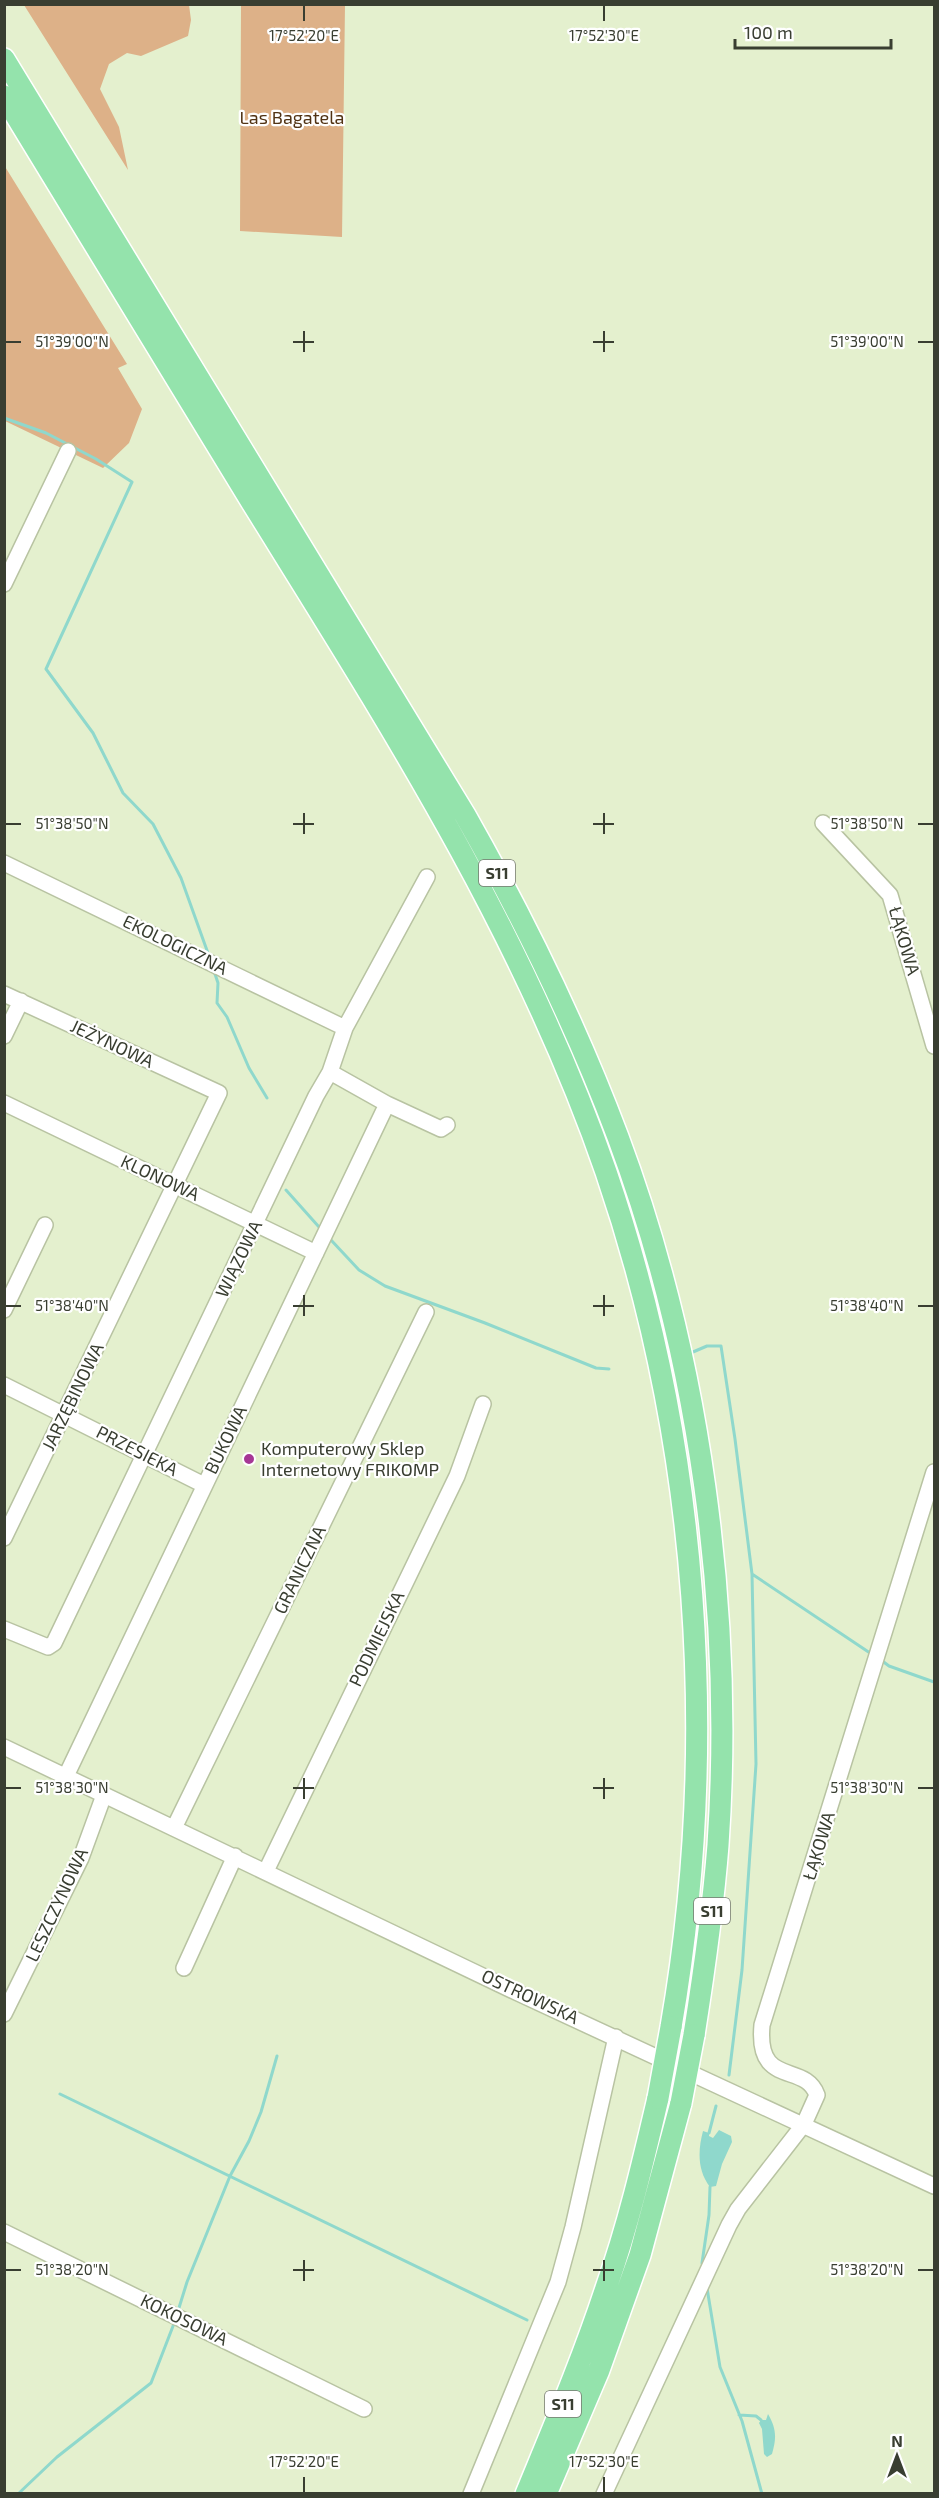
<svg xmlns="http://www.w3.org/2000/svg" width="939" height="2498" viewBox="0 0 939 2498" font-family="'Exo 2',sans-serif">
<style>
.forest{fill:#ddb188}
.water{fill:#8fd8cc}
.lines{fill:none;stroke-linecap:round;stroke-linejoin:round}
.stream{stroke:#8fd8cc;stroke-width:3}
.minor-casing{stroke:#b8c3a2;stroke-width:18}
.highway-casing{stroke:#fff;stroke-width:24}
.minor{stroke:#fff;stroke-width:15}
.highway{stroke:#94e3ac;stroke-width:21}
.highway-bridge-casing{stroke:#fff;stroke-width:24;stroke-linecap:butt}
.highway-bridge{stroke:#94e3ac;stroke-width:21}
.ticks{fill:none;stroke:#393e31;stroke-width:2}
.poi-dot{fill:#a63795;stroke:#fff;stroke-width:2}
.labels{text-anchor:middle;stroke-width:4.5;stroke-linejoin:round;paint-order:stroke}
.shield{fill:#fff;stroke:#74786f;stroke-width:1.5}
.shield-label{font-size:16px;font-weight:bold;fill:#393e31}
.park-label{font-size:18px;fill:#513314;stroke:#fff}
.street-label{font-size:18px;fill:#393e31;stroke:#fff}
.poi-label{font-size:18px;fill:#393e31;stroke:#fff;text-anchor:start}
.ticks-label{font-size:15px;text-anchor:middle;fill:#393e31;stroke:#fff;stroke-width:4.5;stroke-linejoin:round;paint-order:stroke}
</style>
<rect width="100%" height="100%" fill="#e4f0ce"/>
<path class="forest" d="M 24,5 L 189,5 L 191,20 L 188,36 L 141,56 L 127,53 L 109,64 L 100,89 L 119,127 L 128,170 Z
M 241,5 L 345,5 L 342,237 L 240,231 Z
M 4,165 L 127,364 L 118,368 L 142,409 L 129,443 L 103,468 L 5,421 Z"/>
<path class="water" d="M 719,2130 L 731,2136 L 732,2142 L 722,2164 L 716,2186 L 710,2187 C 697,2170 698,2150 703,2131 L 709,2133 L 709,2136 L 713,2138 Z
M 768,2414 C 776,2428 777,2437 772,2454 L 767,2457 L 764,2454 L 762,2429 L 759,2423 L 761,2420 L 766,2420 Z"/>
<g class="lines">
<path class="stream" d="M 4,418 L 46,433 L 96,459 L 132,482 L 46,669 L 93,733 L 123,793 L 153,824 L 181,878 L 209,956
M 214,971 L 218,983 L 217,1003 L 227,1017 L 249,1068 L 267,1098
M 286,1190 L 319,1227
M 331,1240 L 359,1270 L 385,1286 L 485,1323 L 596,1368 L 609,1369
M 693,1352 L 707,1346 L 721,1346 L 735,1439 L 752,1574 L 756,1764 L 742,1970 L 729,2075
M 752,1574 L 873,1655
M 881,1660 L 889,1666 L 934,1682
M 60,2094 L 527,2320
M 709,2133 L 716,2106
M 702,2263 L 709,2215 L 710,2187
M 707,2288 L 720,2367 L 742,2421 L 762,2494
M 178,2311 L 187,2282 L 230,2176 L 249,2141 L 261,2112 L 277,2056
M 739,2415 L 756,2416 L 761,2420
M 18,2494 L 57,2457 L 151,2383 L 175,2321"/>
<g class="minor-casing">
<path id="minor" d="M 4,584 L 68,451
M 823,823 L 890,895 L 934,1046
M 4,863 L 345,1028
M 4,994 L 219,1093 L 4,1538
M 4,1036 L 21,1001
M 330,1072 L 387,1104 L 441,1129 L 447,1125
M 4,1103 L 316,1253
M 4,1310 L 45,1225
M 4,1385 L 204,1485
M 4,1629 L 48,1647 L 54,1643 L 316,1096 L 330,1072 L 345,1028 L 427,877
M 4,1747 L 518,1993 L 934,2186
M 66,1776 L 387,1104
M 174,1828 L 426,1312
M 266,1871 L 457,1476 L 483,1404
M 184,1968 L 235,1856
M 4,2014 L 81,1858 L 104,1795
M 4,2232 L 364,2409
M 471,2494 L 558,2282 L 573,2227 L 616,2037
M 604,2494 L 729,2225 L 738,2209 L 804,2124 L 817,2095 C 805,2061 756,2089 762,2025 L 934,1472"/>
</g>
<g class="highway-casing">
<path id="highway" d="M 4,59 L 465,815 C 524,919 576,1025 618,1137 C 700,1357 734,1612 718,1845 C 713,1909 704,1972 694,2035
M 4,96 C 87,231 168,367 251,501 C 385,717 523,931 606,1172 C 699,1444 720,1744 671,2027
M 526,2494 C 554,2426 583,2358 606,2288 C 628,2226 643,2162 658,2098
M 546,2494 L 599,2370 L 640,2255 L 681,2103"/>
</g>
<use href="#minor" class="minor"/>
<use href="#highway" class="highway"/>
<g class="highway-bridge-casing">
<path id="highway-bridge" d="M 658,2098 L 671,2027
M 681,2103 L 694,2035"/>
</g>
<use href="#highway-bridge" class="highway-bridge"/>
</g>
<path class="ticks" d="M 304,6 L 304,21M 604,6 L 604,21M 304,331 L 304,352M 604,331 L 604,352M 6,342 L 21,342M 293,342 L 314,342M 593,342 L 614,342M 918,342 L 933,342M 304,813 L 304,834M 604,813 L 604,834M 6,824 L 21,824M 293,824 L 314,824M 593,824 L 614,824M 918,824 L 933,824M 304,1295 L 304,1316M 604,1295 L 604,1316M 6,1306 L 21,1306M 293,1306 L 314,1306M 593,1306 L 614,1306M 918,1306 L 933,1306M 304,1778 L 304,1799M 604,1778 L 604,1799M 6,1788 L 21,1788M 293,1788 L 314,1788M 593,1788 L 614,1788M 918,1788 L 933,1788M 304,2260 L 304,2281M 604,2260 L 604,2281M 6,2270 L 21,2270M 293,2270 L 314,2270M 593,2270 L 614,2270M 918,2270 L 933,2270M 304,2477 L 304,2492M 604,2477 L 604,2492"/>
<circle class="poi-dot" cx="249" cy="1459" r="6"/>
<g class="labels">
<g class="shield">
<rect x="479" y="860" width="36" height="26" rx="4.5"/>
<rect x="694" y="1898" width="36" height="26" rx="4.5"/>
<rect x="545" y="2391" width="36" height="26" rx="4.5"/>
</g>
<g class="shield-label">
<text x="497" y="879">S11</text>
<text x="712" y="1917">S11</text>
<text x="563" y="2410">S11</text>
</g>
<g class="park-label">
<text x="292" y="124">Las Bagatela</text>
</g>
<g class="street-label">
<text transform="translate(904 941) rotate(74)" y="6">ŁĄKOWA</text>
<text transform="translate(175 945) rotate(26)" y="6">EKOLOGICZNA</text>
<text transform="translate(112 1044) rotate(25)" y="6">JEŻYNOWA</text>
<text transform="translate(160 1178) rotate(25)" y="6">KLONOWA</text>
<text transform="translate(239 1259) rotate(-64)" y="6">WIĄZOWA</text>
<text transform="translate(73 1397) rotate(-64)" y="6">JARZĘBINOWA</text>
<text transform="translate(226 1440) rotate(-64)" y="6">BUKOWA</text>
<text transform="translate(137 1451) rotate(27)" y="6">PRZESIEKA</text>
<text transform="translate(300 1570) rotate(-64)" y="6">GRANICZNA</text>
<text transform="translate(377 1639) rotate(-64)" y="6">PODMIEJSKA</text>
<text transform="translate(819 1846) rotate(-73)" y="6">ŁĄKOWA</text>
<text transform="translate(57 1905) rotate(-65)" y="6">LESZCZYNOWA</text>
<text transform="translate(530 1997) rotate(25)" y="6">OSTROWSKA</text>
<text transform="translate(184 2320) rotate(26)" y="6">KOKOSOWA</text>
</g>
<g class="poi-label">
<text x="261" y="1455">Komputerowy Sklep<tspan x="261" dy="21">Internetowy FRIKOMP</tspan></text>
</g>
</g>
<g class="ticks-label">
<text x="304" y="41">17°52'20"E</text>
<text x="604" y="41">17°52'30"E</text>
<text x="72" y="347">51°39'00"N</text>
<text x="867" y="347">51°39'00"N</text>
<text x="72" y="829">51°38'50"N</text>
<text x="867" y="829">51°38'50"N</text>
<text x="72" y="1311">51°38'40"N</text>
<text x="867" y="1311">51°38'40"N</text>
<text x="72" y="1793">51°38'30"N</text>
<text x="867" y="1793">51°38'30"N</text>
<text x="72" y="2275">51°38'20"N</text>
<text x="867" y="2275">51°38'20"N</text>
<text x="304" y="2467">17°52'20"E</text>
<text x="604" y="2467">17°52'30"E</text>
</g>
<rect width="939" height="2498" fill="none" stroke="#393e31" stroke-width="12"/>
<g transform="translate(897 2456)" stroke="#ffffff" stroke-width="4.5" paint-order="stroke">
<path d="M0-4.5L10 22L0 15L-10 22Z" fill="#393e31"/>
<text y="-9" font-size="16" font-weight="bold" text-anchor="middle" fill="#393e31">N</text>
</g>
<path d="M735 39v9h156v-9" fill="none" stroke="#393e31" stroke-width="3"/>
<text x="744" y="39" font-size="18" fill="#393e31" stroke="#ffffff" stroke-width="4.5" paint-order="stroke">100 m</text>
</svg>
